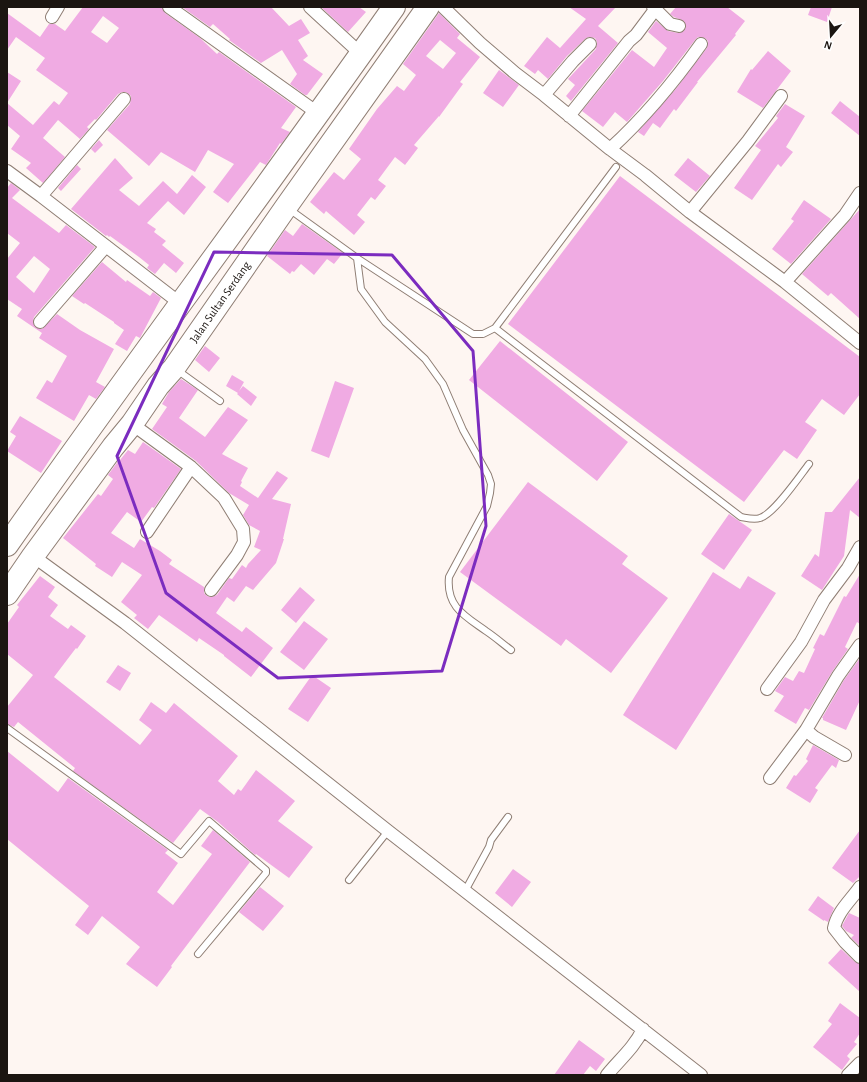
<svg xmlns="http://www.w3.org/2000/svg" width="867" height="1082" viewBox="0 0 867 1082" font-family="'Alegreya Sans',sans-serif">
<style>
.building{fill:#f0abe3;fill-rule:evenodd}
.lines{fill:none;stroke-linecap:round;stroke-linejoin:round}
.lane-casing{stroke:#8f7e74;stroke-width:8}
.street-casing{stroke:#8f7e74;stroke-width:14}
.highway-casing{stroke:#8f7e74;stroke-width:24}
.lane{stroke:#fff;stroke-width:6}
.street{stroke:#fff;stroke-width:12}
.highway{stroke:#fff;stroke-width:22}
.marked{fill:none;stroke:#7b2cbf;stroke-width:3;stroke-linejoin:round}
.labels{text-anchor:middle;stroke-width:3;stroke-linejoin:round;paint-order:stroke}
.street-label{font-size:12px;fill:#1b1511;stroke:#fff}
</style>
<rect width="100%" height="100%" fill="#fef6f2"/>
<path class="building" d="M 83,7 L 162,7 L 165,13 L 200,38 L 217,54 L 219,52 L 296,107 L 281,128 L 290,132 L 281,144 L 280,143 L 266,165 L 260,162 L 228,203 L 213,192 L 234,164 L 208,150 L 195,172 L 161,152 L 149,166 L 107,130 L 130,104 L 131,96 L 126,92 L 122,92 L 118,94 L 96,120 L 95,119 L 87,127 L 89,129 L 80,139 L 58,120 L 43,138 L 65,157 L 43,183 L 26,168 L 31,163 L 11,149 L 20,136 L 7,125 L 7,72 L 21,81 L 7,103 L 33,125 L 54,101 L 59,105 L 68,93 L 36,70 L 45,58 L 16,37 L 7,50 L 7,13 L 40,37 L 49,24 L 55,24 L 65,31 ZM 103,16 L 119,28 L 107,43 L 91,32 Z
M 182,7 L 271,7 L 289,26 L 301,19 L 310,33 L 298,40 L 308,56 L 303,60 L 323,74 L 307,95 L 305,95 L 290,84 L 297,74 L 282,50 L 261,63 L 229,40 L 230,39 L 213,24 L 210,27 Z
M 321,7 L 359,7 L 366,12 L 348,32 Z
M 569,7 L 616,7 L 598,26 L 618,43 L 571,101 L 566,96 L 575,85 L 568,79 L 596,49 L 597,42 L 595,38 L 588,37 L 585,39 L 567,56 L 548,79 L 538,70 L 535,74 L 524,66 L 547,37 L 560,48 L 586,19 Z
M 676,7 L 727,7 L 745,21 L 735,34 L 736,35 L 697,82 L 698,82 L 676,111 L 674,109 L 660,128 L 653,123 L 644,136 L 638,132 L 675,90 L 707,48 L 708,41 L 705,38 L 698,37 L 695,40 L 663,81 L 627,122 L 615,112 L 603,127 L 582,111 L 632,50 L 654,67 L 667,48 L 648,32 L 656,21 L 668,31 L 678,33 L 684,31 L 686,27 L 684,21 L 674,17 L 670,14 Z
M 811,7 L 832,7 L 827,22 L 808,15 Z
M 439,13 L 460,34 L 457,38 L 480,57 L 460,82 L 463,84 L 439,117 L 439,116 L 414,145 L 418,148 L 405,165 L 395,157 L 378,180 L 386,186 L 375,200 L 371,197 L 357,215 L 365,222 L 354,235 L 326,211 L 324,214 L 310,202 L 334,172 L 344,180 L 361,159 L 349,149 L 377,109 L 397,86 L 404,91 L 416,75 L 403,64 ZM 440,40 L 456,53 L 443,69 L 426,56 Z
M 768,51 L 791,71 L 763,108 L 737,92 L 751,69 L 752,70 Z
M 499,70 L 519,85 L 503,107 L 483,93 Z
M 840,101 L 860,117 L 860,136 L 831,113 Z
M 785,104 L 805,116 L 786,147 L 793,152 L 781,167 L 778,164 L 752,200 L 734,188 L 761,150 L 755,146 L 778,118 L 776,116 Z
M 99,140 L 103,145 L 95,153 L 91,149 Z
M 115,158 L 133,178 L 119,190 L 139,206 L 163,181 L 177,194 L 192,175 L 206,187 L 184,215 L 168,201 L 147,223 L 156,229 L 154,232 L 166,241 L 162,245 L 184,263 L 176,273 L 164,263 L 155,274 L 147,268 L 149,265 L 139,257 L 110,236 L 109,237 L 107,235 L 106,236 L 71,209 Z
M 688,158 L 710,176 L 696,192 L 674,175 Z
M 77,165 L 81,169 L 61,191 L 58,188 Z
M 620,176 L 860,357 L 860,394 L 844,415 L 822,399 L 805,422 L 817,430 L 797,459 L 784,450 L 744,502 L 508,324 Z
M 11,183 L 20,190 L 12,198 L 59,233 L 66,225 L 95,247 L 34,317 L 33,321 L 35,327 L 42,329 L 57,314 L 80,330 L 114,349 L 96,382 L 105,387 L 96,399 L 89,395 L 74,421 L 36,398 L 47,380 L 52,383 L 67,356 L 39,338 L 42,333 L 17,316 L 22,309 L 7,299 L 7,259 L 20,243 L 7,233 L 7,188 ZM 34,256 L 50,269 L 34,293 L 16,277 Z
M 804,200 L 831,219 L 791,264 L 772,249 L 794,221 L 791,219 Z
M 860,209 L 860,319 L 831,293 L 828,296 L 802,274 Z
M 302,224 L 343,253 L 334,264 L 327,259 L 314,275 L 301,264 L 294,272 L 292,271 L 290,274 L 267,256 L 285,230 L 293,236 Z
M 102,262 L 126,282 L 127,280 L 150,296 L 153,292 L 161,298 L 140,338 L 136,336 L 127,351 L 115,344 L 124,330 L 114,323 L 114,322 L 85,303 L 84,304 L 72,296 Z
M 500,341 L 628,442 L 597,481 L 469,380 Z
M 205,346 L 220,358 L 209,372 L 195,360 Z
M 232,375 L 244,382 L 239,391 L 243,386 L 257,397 L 251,406 L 237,394 L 238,393 L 226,386 Z
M 181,379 L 198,390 L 179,418 L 205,437 L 228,407 L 248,420 L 222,454 L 248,468 L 241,481 L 242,482 L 240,486 L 258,498 L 277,471 L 288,478 L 272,499 L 291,504 L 283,539 L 284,539 L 276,563 L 253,590 L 246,586 L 234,602 L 227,597 L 216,613 L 242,632 L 246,627 L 273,648 L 251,677 L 224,656 L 224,655 L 199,638 L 197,642 L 159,615 L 148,629 L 134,618 L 137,615 L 121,602 L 142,575 L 122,562 L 112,577 L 95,566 L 96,564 L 63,538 L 98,494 L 101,496 L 113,479 L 108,475 L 119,460 L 120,460 L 128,450 L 135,454 L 143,442 L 181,469 L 154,508 L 152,507 L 141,522 L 127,512 L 111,533 L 134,548 L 140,539 L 160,551 L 172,560 L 169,564 L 204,587 L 204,593 L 207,596 L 211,597 L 217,595 L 229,578 L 232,579 L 242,565 L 246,568 L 248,564 L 261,550 L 254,547 L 260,531 L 249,525 L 243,515 L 249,505 L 229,493 L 196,461 L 152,429 L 167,407 L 162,404 L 169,392 Z
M 335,381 L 354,388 L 329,458 L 311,451 Z
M 20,416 L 62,441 L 41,473 L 7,451 L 16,436 L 10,432 Z
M 860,477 L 860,518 L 850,510 L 844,556 L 822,590 L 801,576 L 815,554 L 819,557 L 825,512 L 832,512 Z
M 528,482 L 628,556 L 622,564 L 668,598 L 611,673 L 566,639 L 561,646 L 460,572 Z
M 729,514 L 752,530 L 724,570 L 701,554 Z
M 713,572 L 740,589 L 748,576 L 776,593 L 676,750 L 623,715 Z
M 860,574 L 860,624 L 857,622 L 845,647 L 848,649 L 832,672 L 809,710 L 805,708 L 796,724 L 774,711 L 784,696 L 775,691 L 785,677 L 793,681 L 799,671 L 804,673 L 815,649 L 813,648 L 820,634 L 824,636 L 844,596 L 846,597 Z
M 40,576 L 55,587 L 48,597 L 58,605 L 50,616 L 68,629 L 71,625 L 86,636 L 77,649 L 76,648 L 54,677 L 140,745 L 152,730 L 139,720 L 151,702 L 166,713 L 174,703 L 238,756 L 218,781 L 234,795 L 238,789 L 241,791 L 256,770 L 295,801 L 278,821 L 313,847 L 289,878 L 256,854 L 255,855 L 218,822 L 200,809 L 173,843 L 73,771 L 75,768 L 18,722 L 14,727 L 7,724 L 7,707 L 33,675 L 7,654 L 7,624 L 19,607 L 17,605 Z
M 300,587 L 315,600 L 296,623 L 281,610 Z
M 304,621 L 328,639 L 304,670 L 280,652 Z
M 860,658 L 860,700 L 846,730 L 823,720 L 823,718 L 822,718 L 844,680 Z
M 118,665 L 131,673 L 120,691 L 106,682 Z
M 312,675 L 331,688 L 308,722 L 288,709 Z
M 813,745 L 839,760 L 836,768 L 832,765 L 815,788 L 818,790 L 810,803 L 786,788 L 794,775 L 796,776 L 808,761 L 806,759 Z
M 7,751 L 58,792 L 68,778 L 168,850 L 165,853 L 178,863 L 157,892 L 173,905 L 212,854 L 201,846 L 213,830 L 250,862 L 171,966 L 172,967 L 157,987 L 126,964 L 140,947 L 102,916 L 88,935 L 75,925 L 89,906 L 7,839 Z
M 860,830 L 860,876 L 853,883 L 832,868 Z
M 513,869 L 531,882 L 512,907 L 495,893 Z
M 260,887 L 284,906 L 263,931 L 239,912 Z
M 818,896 L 834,908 L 828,922 L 824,920 L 824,921 L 808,910 Z
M 849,913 L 860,918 L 860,946 L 851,938 L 854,935 L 846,931 L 842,926 Z
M 841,949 L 855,962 L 860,964 L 860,992 L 828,963 Z
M 840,1003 L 860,1018 L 860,1033 L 854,1042 L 857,1044 L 847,1056 L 850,1059 L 842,1070 L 813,1047 L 832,1024 L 828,1021 Z
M 579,1040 L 605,1059 L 596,1071 L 590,1066 L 583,1075 L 554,1075 Z"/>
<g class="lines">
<g class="lane-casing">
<path id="lane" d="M 289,209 L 357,258 L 473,334 L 483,334 L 495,328 L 616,167
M 357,258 L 361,289 L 385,322 L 425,359 L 443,384 L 463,430 L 488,475 L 491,484 L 490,493 L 487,506 L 449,577 C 446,607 465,616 486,631 C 495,637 503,644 511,650
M 495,328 L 741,517 C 747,518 754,520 760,518 C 774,514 799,477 809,464
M 177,370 L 220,401
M 7,728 L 181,854 L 209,821 L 266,870 L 266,873 L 198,954
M 349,880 L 388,831
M 465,891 L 489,847 L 491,840 L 508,817"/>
</g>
<g class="street-casing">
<path id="street" d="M 169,7 L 319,114
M 310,7 L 361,54
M 443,7 L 480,43 L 515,73 L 544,95 L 610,149 L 645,175 L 690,212 L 785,282 L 860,343
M 653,7 L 670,24 L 679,26
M 52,17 L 58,7
M 544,95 L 573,61 L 590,44
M 569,116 L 629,41 L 636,35 L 657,7
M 610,149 C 644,118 674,82 701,44
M 7,171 L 41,196 L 181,304
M 41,196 L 124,99
M 690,212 L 748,141 L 781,96
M 785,282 L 845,215 L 860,193
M 40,322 L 106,246
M 132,424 L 191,467 L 224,498 L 243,529 L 244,542 L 237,555 L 211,590
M 147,532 L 191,467
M 33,556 L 125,623 L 388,831 L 701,1075
M 767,689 L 801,642 L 824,600 L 848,568 L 860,547
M 806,730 L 814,737 L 845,755
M 770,778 L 806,730 L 838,676 L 860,645
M 860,887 C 851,900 837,912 834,928 L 845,942 L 860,957
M 607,1075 C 620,1059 634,1048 643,1029
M 848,1075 L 860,1063"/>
</g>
<g class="highway-casing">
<path id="highway" d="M 7,545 C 134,364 267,188 394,7
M 7,594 L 33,556 L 113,447 L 132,424 L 158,386 L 174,368 L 286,207 L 428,7"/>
</g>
<use href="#lane" class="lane"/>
<use href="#street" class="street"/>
<use href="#highway" class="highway"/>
</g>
<path class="marked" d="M 214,252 L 392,255 L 473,351 L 486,526 L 442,671 L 278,678 L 166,593 L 117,456 Z"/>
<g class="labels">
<g class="street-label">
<text transform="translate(220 302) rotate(-55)" y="4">Jalan Sultan Serdang</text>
</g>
</g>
<rect width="867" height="1082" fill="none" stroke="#1b1511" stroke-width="16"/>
<g transform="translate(831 36) rotate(198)" stroke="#ffffff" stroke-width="3" paint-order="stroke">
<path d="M0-3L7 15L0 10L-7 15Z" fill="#1b1511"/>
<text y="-6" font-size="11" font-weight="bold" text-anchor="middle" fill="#1b1511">N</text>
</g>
</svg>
